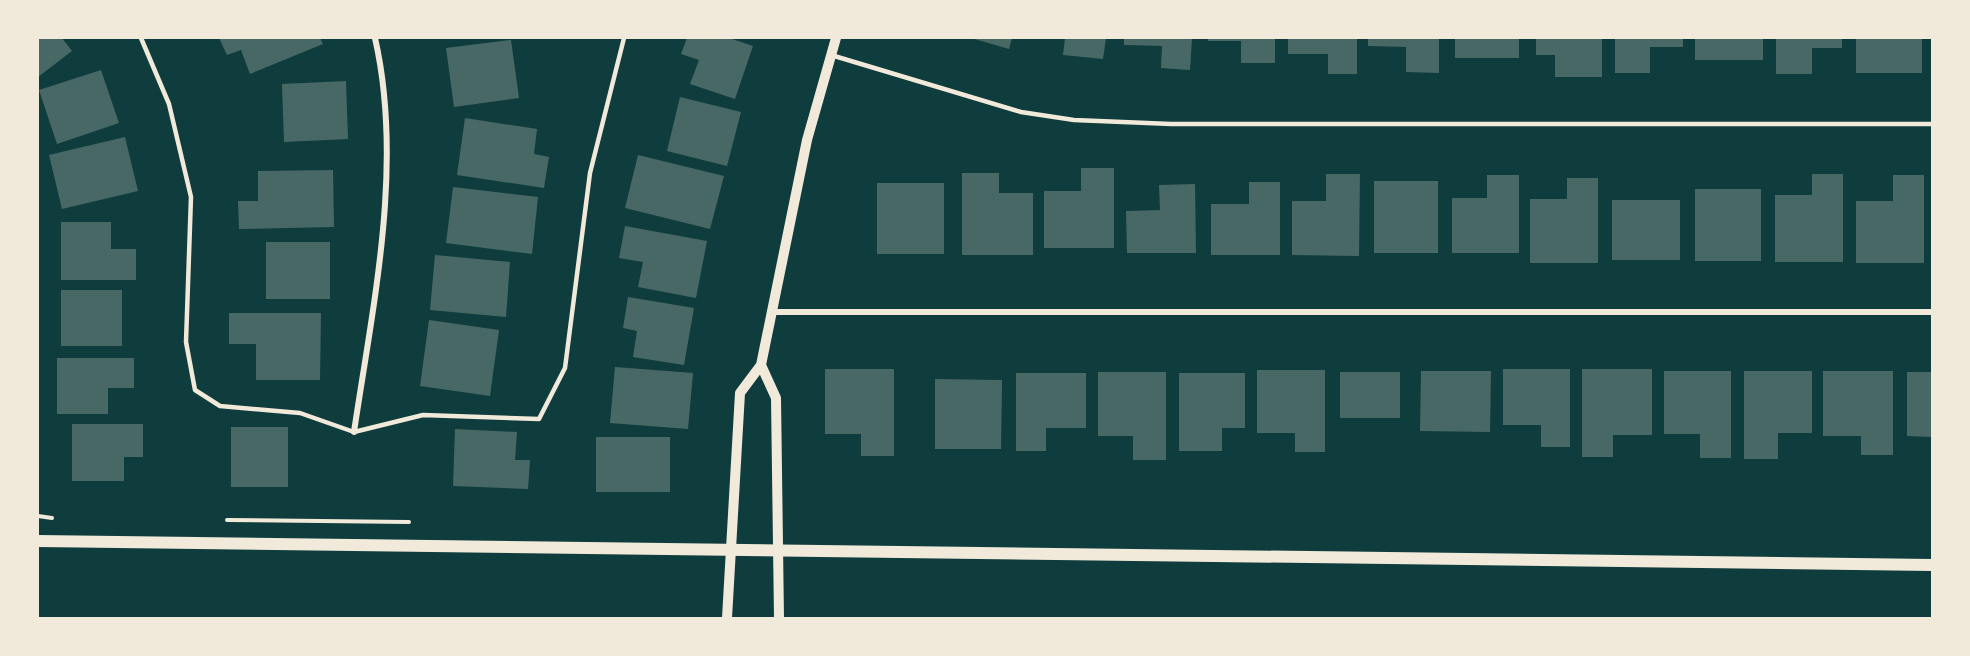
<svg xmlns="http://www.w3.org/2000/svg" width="1970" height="656" viewBox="0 0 1970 656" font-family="'Work Sans',sans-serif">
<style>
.building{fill:#486865}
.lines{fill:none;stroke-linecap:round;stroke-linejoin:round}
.path{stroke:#f1e9da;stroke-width:4}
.service{stroke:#f1e9da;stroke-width:4.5}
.minor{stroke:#f1e9da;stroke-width:6}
.tertiary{stroke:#f1e9da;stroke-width:10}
.secondary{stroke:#f1e9da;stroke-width:12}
</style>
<rect width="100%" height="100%" fill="#0f3d3e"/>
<path class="building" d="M 38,38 L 62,38 L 72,51 L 38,77 Z
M 219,38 L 320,38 L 323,44 L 250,74 L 241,50 L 227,55 Z
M 687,38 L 729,38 L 753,46 L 735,99 L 690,84 L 699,60 L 681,54 Z
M 971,38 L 1012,38 L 1009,49 Z
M 1065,38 L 1106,38 L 1103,59 L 1063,55 Z
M 1124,38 L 1192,38 L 1190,70 L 1161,68 L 1162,46 L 1124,45 Z
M 1208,38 L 1275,38 L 1275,63 L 1241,63 L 1241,41 L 1208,41 Z
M 1288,38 L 1357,38 L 1357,74 L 1328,74 L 1328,54 L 1288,54 Z
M 1368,38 L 1439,38 L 1439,73 L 1406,72 L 1406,47 L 1368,46 Z
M 1455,38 L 1519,38 L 1519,58 L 1455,58 Z
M 1536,38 L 1602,38 L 1602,77 L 1555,77 L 1555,55 L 1536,55 Z
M 1615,38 L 1683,38 L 1683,47 L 1650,47 L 1650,73 L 1615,73 Z
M 1695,38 L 1763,38 L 1763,60 L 1695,60 Z
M 1776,38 L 1842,38 L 1842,48 L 1812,48 L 1812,74 L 1776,74 Z
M 1856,38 L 1922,38 L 1922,73 L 1856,73 Z
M 511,40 L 519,98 L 454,107 L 446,48 Z
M 101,70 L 119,123 L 57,144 L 39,90 Z
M 346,81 L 348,139 L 284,142 L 282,84 Z
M 680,97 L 741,112 L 727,166 L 667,151 Z
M 465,118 L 537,129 L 534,154 L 549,157 L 544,188 L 457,175 Z
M 125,137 L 138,191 L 62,209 L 49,155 Z
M 638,155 L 724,176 L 710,229 L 625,208 Z
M 1081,168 L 1114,168 L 1114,248 L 1044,248 L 1044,191 L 1081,191 Z
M 333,170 L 334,227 L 239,229 L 238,201 L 258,201 L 258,171 Z
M 962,173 L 999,173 L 999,193 L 1033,193 L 1033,255 L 962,255 Z
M 1326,174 L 1360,174 L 1359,256 L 1292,255 L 1292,201 L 1326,201 Z
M 1812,174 L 1843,174 L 1843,262 L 1775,262 L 1775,195 L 1812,195 Z
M 1487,175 L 1519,175 L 1519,253 L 1452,253 L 1452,198 L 1487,198 Z
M 1893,175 L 1924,175 L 1924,263 L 1856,263 L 1856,201 L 1893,201 Z
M 1567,178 L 1598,178 L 1598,263 L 1530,263 L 1530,199 L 1567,199 Z
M 1374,181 L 1438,181 L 1438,253 L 1374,253 Z
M 1249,182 L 1280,182 L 1280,255 L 1211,255 L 1211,204 L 1249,204 Z
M 877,183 L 944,183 L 944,254 L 877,254 Z
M 1195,184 L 1196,253 L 1127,253 L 1126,211 L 1160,210 L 1159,185 Z
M 453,187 L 538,197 L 532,254 L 446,243 Z
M 1695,189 L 1761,189 L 1761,261 L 1695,261 Z
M 1612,200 L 1680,200 L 1680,260 L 1612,260 Z
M 61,222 L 111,222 L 111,249 L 136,249 L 136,280 L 61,280 Z
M 625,226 L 707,241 L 696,298 L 638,287 L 643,262 L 619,258 Z
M 266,242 L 330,242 L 330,299 L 266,299 Z
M 435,255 L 510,262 L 506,317 L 430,310 Z
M 61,290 L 122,290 L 122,346 L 61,346 Z
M 628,297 L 694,308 L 684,365 L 633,357 L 637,331 L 623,328 Z
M 229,313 L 321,313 L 320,380 L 256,380 L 256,344 L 229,344 Z
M 429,320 L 499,330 L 490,396 L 420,386 Z
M 57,358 L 134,358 L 134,388 L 108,388 L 108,414 L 57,414 Z
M 615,367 L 693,373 L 688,429 L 610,423 Z
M 825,369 L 894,369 L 894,456 L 861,456 L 861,434 L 825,434 Z
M 1503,369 L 1570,369 L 1570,447 L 1541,447 L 1541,425 L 1503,425 Z
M 1582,369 L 1652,369 L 1652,435 L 1613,435 L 1613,457 L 1582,457 Z
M 1257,370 L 1325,370 L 1325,452 L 1295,452 L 1295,433 L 1257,433 Z
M 1421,371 L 1491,371 L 1490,432 L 1420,431 Z
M 1664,371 L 1731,371 L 1731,458 L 1700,458 L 1700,434 L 1664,434 Z
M 1744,371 L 1812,371 L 1812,433 L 1778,433 L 1778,459 L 1744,459 Z
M 1823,371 L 1893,371 L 1893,455 L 1861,455 L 1861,436 L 1823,436 Z
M 1098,372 L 1166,372 L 1166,460 L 1133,460 L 1133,436 L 1098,436 Z
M 1340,372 L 1400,372 L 1400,418 L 1340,418 Z
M 1907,372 L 1932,372 L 1932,437 L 1907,436 Z
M 1016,373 L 1086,373 L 1086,428 L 1046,428 L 1046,451 L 1016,451 Z
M 1179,373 L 1245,373 L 1245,428 L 1222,428 L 1222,451 L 1179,451 Z
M 935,379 L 1002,380 L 1001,449 L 935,449 Z
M 72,424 L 143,424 L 143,457 L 124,457 L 124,481 L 72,481 Z
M 231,427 L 288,427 L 288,487 L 231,487 Z
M 455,429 L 517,432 L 515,460 L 530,460 L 528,489 L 453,486 Z
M 596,437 L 670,437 L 670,492 L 596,492 Z"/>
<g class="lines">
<path class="path" d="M 38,516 L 52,518
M 227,520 L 409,522"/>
<path class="service" d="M 141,38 L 169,104 L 191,197 L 186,342 L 195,390 L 220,406 L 300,413 L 354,432 L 423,415 L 539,419 L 565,368 L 590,173 L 624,38
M 831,55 L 1021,112 L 1074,120 L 1171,124 L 1932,124"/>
<path class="minor" d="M 770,312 L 1932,312
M 354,432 C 373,304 404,165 375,38"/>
<path class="tertiary" d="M 761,365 L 776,398 L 779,618
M 727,618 L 740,393 L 761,365 L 807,140 L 836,38"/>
<path class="secondary" d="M 38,541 L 1932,565"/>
</g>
<rect width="1970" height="656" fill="none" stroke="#f1e9da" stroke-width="78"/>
</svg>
